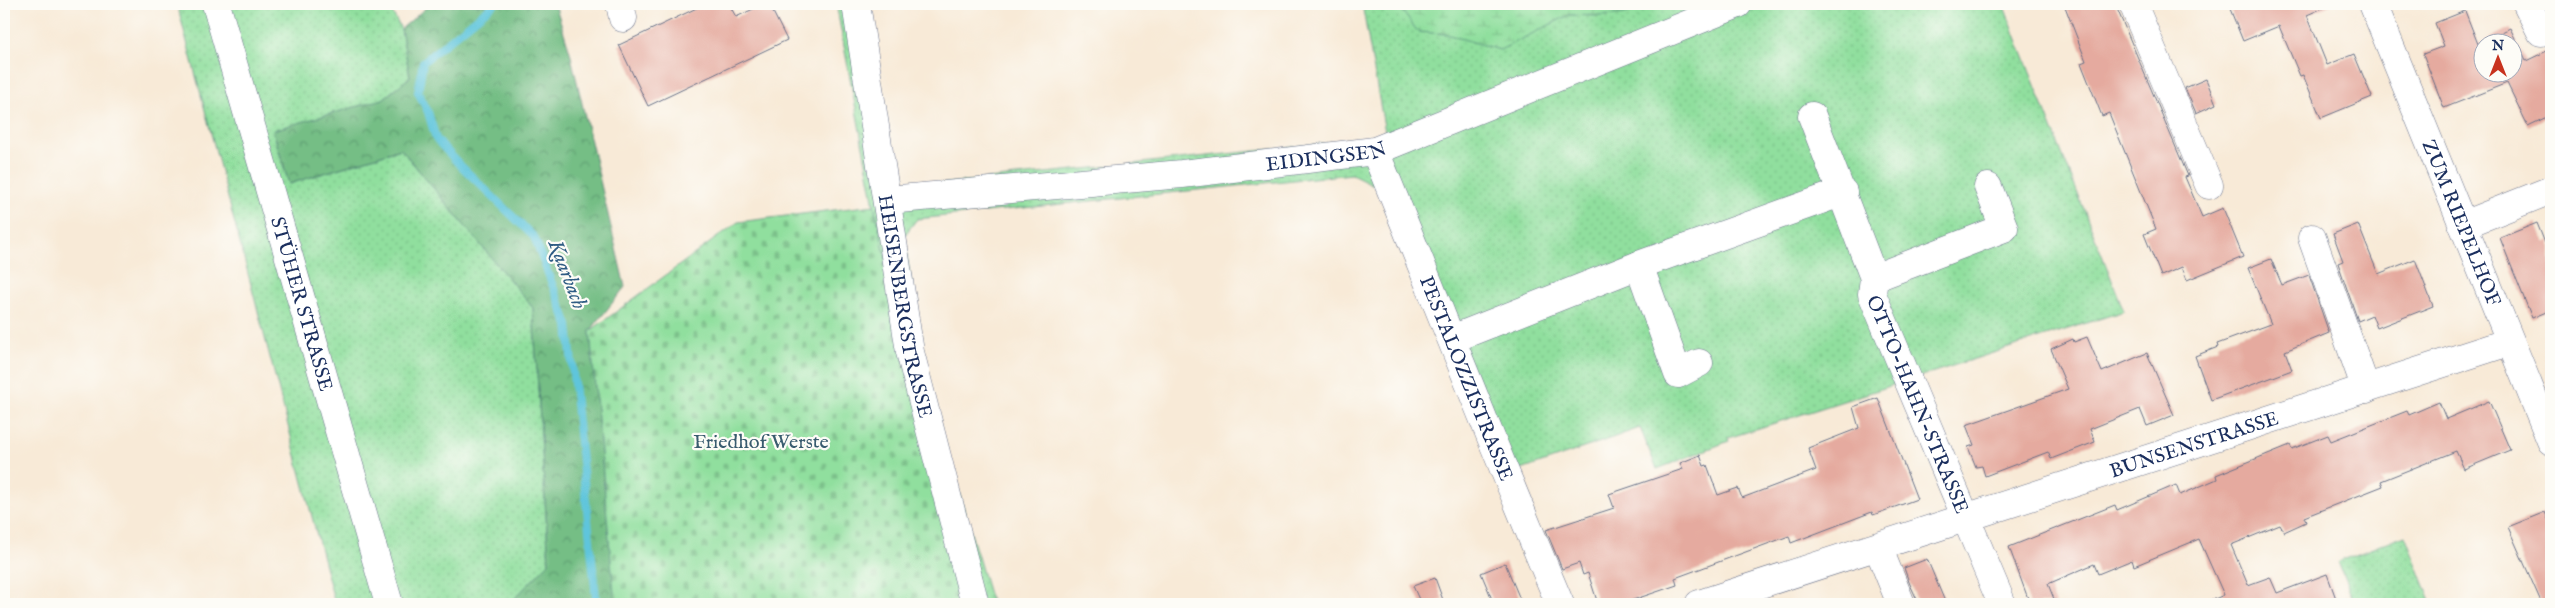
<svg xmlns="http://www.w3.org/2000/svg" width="2555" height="608" viewBox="0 0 2555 608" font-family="'IM FELL English',serif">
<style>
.grass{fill:url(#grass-dots);stroke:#56877e}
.forest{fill:url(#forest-crowns);stroke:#487672}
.wetland{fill:url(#wetland-marsh);stroke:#56877e}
.cemetery{fill:url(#cemetery-stones);stroke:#56877e}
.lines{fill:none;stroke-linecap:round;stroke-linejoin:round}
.stream{stroke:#5fc5dc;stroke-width:8}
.building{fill:#e5aa9f;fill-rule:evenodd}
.minor-casing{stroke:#687088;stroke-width:29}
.minor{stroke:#fff;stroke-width:28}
.labels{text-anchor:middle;stroke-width:4.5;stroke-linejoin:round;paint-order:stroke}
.street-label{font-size:20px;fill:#1b2f5e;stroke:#fdfcf7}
.park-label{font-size:20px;fill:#385b6e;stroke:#fdfcf7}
.water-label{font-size:21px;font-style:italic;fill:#2f5c84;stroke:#fdfcf7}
</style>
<defs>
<pattern id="grass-dots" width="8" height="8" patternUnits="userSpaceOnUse" patternTransform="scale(1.25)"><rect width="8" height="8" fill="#90df9e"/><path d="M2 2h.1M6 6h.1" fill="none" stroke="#7cc08a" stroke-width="1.8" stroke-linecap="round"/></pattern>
<pattern id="forest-crowns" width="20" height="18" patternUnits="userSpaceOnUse" patternTransform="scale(1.25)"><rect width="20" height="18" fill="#74be85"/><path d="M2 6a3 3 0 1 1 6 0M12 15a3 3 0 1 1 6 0" fill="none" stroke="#5e9b70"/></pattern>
<pattern id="wetland-marsh" width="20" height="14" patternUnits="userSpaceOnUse" patternTransform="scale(1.25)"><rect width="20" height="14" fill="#90df9e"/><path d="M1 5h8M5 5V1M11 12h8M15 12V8" fill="none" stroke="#7cc08a"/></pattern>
<pattern id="cemetery-stones" width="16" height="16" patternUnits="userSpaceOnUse" patternTransform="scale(1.25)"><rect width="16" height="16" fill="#90df9e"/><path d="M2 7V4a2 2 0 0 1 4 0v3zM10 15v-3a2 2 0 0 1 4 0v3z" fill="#7cc08a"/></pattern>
</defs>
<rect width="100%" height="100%" fill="#fdfcf7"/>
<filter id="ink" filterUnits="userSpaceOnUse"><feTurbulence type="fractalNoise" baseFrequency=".02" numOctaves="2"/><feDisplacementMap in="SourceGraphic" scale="10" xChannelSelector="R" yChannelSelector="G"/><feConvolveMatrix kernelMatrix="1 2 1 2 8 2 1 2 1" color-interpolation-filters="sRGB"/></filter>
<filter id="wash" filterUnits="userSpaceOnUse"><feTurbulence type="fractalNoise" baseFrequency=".0096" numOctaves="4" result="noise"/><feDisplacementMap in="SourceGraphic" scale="20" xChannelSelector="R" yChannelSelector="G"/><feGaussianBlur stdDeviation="1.12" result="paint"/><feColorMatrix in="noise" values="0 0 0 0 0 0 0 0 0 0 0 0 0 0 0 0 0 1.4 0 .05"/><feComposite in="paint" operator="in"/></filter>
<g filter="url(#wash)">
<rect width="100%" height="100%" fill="#f8ead7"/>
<path class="grass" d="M 177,4 L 388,4 L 401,29 L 410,77 L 383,99 L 273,131 L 289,184 L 401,149 L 533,308 L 549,564 L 513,601 L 499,604 L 335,604 Z
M 836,4 L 865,4 L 893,174 L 912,187 L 1369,139 L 1385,132 L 1362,4 L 2003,4 L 2124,311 L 1728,438 L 1729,441 L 1657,469 L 1640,428 L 1513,473 L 1380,188 L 1352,174 L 917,219 L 904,236 L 923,354 L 941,432 L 992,604 L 963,604 L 874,205 Z
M 2405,535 L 2432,604 L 2355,604 L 2338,562 Z"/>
<path class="forest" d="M 430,4 L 555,4 L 570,52 L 625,287 L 590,331 L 615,604 L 499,604 L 513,600 L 549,563 L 533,308 L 401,149 L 289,184 L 273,130 L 383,99 L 410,77 L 401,29 Z"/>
<path class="wetland" d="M 1405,4 L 1656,4 L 1624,14 L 1601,16 L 1569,15 L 1500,50 L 1446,34 L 1418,32 L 1403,12 Z"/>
<path class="cemetery" d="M 874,205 L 963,604 L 615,604 L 590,331 L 738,222 Z"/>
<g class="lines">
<path class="stream" d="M 494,4 L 423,62 L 418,92 L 428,112 L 436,139 L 458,163 L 534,237 L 568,325 L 596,598 L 593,604"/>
</g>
<g id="blocks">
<path class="building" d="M 705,4 L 729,4 L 736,17 L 764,4 L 769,4 L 787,40 L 648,106 L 619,45 Z
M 2064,4 L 2115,4 L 2188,176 L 2185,177 L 2202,217 L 2223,208 L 2243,257 L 2187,280 L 2182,267 L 2161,276 L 2144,234 L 2156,229 L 2109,113 L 2102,116 L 2081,63 L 2086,61 Z
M 2228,4 L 2332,4 L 2307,15 L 2327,65 L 2354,54 L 2372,97 L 2321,118 L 2303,75 L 2300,76 L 2279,26 L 2243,41 Z
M 2465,11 L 2478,44 L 2510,28 L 2526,61 L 2551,49 L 2551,115 L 2528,126 L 2507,83 L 2444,108 L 2423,54 L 2444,46 L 2435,23 ZM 2482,42 L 2512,42 L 2512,72 L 2482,72 Z
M 2206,79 L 2216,104 L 2196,113 L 2185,88 Z
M 2537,223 L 2545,243 L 2551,240 L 2551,310 L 2532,318 L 2500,238 Z
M 2358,224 L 2378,274 L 2415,259 L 2433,306 L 2377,328 L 2372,315 L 2358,321 L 2338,263 L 2343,261 L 2333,234 Z
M 2271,259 L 2282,285 L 2309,275 L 2329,333 L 2285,351 L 2292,370 L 2211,400 L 2195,356 L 2218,347 L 2217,344 L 2271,324 L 2248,268 Z
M 2087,337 L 2102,372 L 2147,353 L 2174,415 L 2147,426 L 2140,409 L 2090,429 L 2095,442 L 2051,459 L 2048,452 L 1985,476 L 1982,466 L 1976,467 L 1968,447 L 1974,445 L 1966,425 L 2068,389 L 2051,349 L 2073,339 L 2074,342 Z
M 1878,398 L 1917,499 L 1873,515 L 1872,512 L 1791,543 L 1789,536 L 1675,578 L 1677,585 L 1621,604 L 1598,604 L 1588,573 L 1583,575 L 1579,563 L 1562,569 L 1546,530 L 1614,508 L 1609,494 L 1683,469 L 1680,463 L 1700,455 L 1704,466 L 1707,465 L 1718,495 L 1738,488 L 1742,498 L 1816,470 L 1808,448 L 1859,428 L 1853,407 Z
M 2489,401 L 2510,450 L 2464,469 L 2456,451 L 2381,481 L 2383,486 L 2304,517 L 2306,522 L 2284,532 L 2280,525 L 2231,545 L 2248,585 L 2270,577 L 2277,593 L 2327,574 L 2338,604 L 2203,604 L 2224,595 L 2199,539 L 2134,566 L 2132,560 L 2098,574 L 2094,564 L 2048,584 L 2056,604 L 2030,604 L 2009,547 L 2115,505 L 2117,510 L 2176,485 L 2180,495 L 2217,479 L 2216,475 L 2290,445 L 2292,449 L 2328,435 L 2331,441 L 2407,411 L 2409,415 L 2439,402 L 2446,419 Z
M 2545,512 L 2551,526 L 2551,604 L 2542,604 L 2508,527 Z
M 1927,559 L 1946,604 L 1919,604 L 1909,582 L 1904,568 Z
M 1505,563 L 1522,604 L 1494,604 L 1481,573 Z
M 1435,578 L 1443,600 L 1432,604 L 1421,604 L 1413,586 Z"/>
</g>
</g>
<g filter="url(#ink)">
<use href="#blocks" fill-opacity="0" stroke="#687088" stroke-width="1"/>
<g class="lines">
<g class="minor-casing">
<g id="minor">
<path id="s1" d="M 216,4 L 389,604"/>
<path d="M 620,4 L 623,18"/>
<path id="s2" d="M 856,4 L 910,352 L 975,604"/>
<path d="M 2133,4 L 2209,185"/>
<path id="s3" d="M 2373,4 L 2551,441"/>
<path d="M 2527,4 L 2541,32"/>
<path id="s4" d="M 1812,116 L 1874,278 L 1872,294 L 2002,604"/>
<path id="s5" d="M 1375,151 C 1437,302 1496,454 1560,604"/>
<path id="s6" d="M 888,200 L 1182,174 L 1375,151 L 1738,4"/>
<path d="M 2463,225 L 2551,190"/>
<path d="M 2312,238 L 2366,389"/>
<path d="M 1639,265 L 1678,374 L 1699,363"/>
<path d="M 1874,278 L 2004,228 L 1988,187"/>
<path d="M 1452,339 L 1639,265 L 1843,192"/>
<path d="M 1878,547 L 1901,604"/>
<path id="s7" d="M 1699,604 L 2509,342"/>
</g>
</g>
<use href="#minor" class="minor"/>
</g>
</g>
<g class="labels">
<g class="street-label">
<text dy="7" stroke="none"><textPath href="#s6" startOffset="440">EIDINGSEN</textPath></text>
<text dy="7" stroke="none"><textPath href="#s3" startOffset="236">ZUM RIEPELHOF</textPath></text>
<text dy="7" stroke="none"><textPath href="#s1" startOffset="312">STÜHER STRASSE</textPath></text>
<text dy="7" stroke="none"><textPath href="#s2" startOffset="306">HEISENBERGSTRASSE</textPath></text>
<text dy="7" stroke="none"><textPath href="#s5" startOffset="245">PESTALOZZISTRASSE</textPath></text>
<text dy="7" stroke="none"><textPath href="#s4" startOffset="309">OTTO-HAHN-STRASSE</textPath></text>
<text dy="7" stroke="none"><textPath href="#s7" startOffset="520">BUNSENSTRASSE</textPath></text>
</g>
<g class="park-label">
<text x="761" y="448">Friedhof Werste</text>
</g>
<g class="water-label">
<text transform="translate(568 274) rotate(69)" y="7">Kaarbach</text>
</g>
</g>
<rect width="2555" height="608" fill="none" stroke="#fdfcf7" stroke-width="20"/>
<g transform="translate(2498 58)"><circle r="24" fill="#fdfcf7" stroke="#a3aaba"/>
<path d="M0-4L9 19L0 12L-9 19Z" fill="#c8321e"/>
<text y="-8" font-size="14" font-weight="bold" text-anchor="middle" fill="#1b2f5e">N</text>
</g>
</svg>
